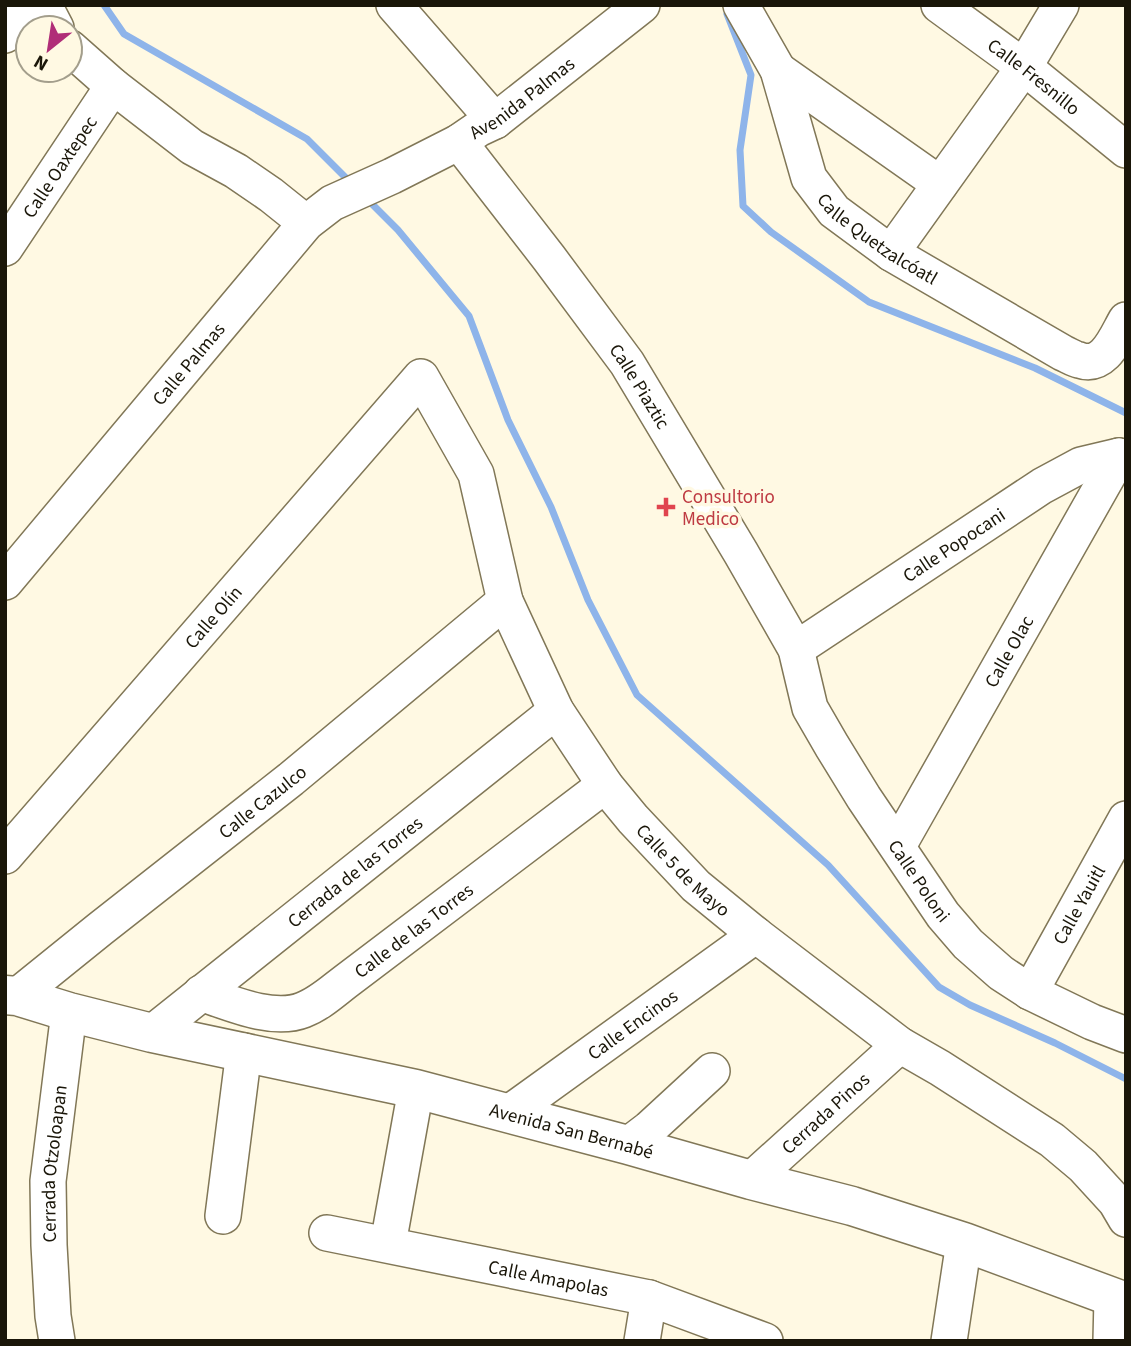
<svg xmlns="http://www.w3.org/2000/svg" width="1131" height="1346" viewBox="0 0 1131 1346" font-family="'Source Sans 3',sans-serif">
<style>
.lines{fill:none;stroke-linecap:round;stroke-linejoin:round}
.stream{stroke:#8eb4ea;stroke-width:7}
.minor-casing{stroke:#817757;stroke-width:38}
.major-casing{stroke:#817757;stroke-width:41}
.minor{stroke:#fff;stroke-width:35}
.major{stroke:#fff;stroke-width:38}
.health-dot{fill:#e0444e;stroke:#fff9e3;stroke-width:2.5}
.labels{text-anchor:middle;stroke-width:7;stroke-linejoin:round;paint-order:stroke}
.street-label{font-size:19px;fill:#1a1609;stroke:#fff9e3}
.health-label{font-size:19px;fill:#be3a42;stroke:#fff9e3;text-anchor:start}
</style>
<rect width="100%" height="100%" fill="#fff9e3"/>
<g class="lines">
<path class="stream" d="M 104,5 L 124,34 L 307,139 L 351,183
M 727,14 L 751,75 L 740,150 L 743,206 L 771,232 L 869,302 L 1035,368 L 1126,413
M 367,199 L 398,230 L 469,316 L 508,420 L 551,507 L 588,600 L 637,695 L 828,865 L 939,987 L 970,1005 L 1055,1043 L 1126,1079"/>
<g class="minor-casing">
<g id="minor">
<path d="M 44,5 L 56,28"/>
<path d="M 394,5 L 495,121"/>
<path id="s1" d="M 741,5 L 778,70 L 809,178 L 834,211 L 891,253 L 1063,353 C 1068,355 1074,359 1079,360 C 1105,369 1116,337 1126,320"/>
<path id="s2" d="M 939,5 L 1024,67 L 1126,150"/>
<path d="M 5,35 L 26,5"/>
<path d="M 70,48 L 113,86 L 192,147 L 236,171 L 271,195 L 306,223"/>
<path d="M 778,70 L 940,184"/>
<path id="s3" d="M 459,142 L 549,258 L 627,363 L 741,553 L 796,649 L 810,708 L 832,746 L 864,798 L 943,915 L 968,944 L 1001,973 L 1030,992 L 1092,1022 L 1126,1035"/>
<path id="s4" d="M 5,248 L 113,86"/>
<path d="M 891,253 L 1024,67 L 1061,5"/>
<path id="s5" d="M 5,582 L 306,223 L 332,203 L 392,176 L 459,142 L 478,129 L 495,121 L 642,5"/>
<path id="s6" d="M 796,649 L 1042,486 L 1081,465 L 1119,456"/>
<path id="s7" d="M 898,846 L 1119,456"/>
<path id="s8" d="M 5,856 L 421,377 L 476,474 L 505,601 L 556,711 L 605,785 L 633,819 L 696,886 L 756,935 L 900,1045 L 940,1068 L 1052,1140 L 1083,1166 L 1116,1202 L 1126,1219"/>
<path id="s9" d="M 1030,992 L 1126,819"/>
<path id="s10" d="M 201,993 C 230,1003 273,1022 303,1010 C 319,1004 332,992 345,982 L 605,785"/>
<path id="s11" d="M 17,996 L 100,929 L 291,779 L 505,601"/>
<path id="s12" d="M 152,1033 L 556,711"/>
<path id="s13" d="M 509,1113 L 756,935"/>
<path d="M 628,1145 L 649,1129 L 712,1071"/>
<path id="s14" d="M 751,1180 L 900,1045"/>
<path d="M 223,1216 L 244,1051"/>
<path id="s15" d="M 327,1233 L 649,1298 L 765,1341"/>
<path d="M 388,1244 L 416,1089"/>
<path id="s16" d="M 57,1341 L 53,1316 L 49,1245 L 48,1181 L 69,1012"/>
<path d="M 642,1341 L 649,1298"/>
<path d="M 949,1341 L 964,1242"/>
<path d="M 1111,1341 L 1112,1298"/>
</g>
</g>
<g class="major-casing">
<g id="major">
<path id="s17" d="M 5,995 L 17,996 L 69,1012 L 152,1033 L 416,1089 L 628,1145 L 751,1180 L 852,1206 L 964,1242 L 1126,1302"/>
</g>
</g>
<use href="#minor" class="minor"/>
<use href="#major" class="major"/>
</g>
<path class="health-dot" d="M662.5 496.5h7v7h7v7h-7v7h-7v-7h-7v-7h7z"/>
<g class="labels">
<g class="street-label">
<text dy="7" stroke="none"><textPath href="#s2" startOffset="119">Calle Fresnillo</textPath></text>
<text dy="7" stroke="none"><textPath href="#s5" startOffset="719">Avenida Palmas</textPath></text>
<text dy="7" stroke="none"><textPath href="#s4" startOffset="98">Calle Oaxtepec</textPath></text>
<text dy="7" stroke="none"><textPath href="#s1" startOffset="280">Calle Quetzalcóatl</textPath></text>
<text dy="7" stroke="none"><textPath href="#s5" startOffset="285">Calle Palmas</textPath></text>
<text dy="7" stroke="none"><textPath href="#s3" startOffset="304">Calle Piaztic</textPath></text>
<text dy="7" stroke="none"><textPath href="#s6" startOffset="189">Calle Popocani</textPath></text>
<text dy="7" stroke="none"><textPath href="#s8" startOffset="317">Calle Olín</textPath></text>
<text dy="7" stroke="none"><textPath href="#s7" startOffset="224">Calle Olac</textPath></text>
<text dy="7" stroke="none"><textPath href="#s11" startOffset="313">Calle Cazulco</textPath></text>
<text dy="7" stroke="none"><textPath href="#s8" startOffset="1202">Calle 5 de Mayo</textPath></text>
<text dy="7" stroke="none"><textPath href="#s12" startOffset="259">Cerrada de las Torres</textPath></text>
<text dy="7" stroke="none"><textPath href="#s3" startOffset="875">Calle Poloni</textPath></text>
<text dy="7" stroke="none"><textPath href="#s9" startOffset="100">Calle Yauitl</textPath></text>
<text dy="7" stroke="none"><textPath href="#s10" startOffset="242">Calle de las Torres</textPath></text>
<text dy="7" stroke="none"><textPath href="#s13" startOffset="152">Calle Encinos</textPath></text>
<text dy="7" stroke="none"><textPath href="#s14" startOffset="100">Cerrada Pinos</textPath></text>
<text dy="7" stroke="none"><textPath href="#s17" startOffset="583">Avenida San Bernabé</textPath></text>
<text dy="7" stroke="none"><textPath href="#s16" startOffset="178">Cerrada Otzoloapan</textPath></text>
<text dy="7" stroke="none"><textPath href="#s15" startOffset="226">Calle Amapolas</textPath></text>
</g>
<g class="health-label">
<text x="682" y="503">Consultorio<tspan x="682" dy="22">Medico</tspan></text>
</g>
</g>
<rect width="1131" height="1346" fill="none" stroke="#1a1609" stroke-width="14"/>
<g transform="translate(49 49) rotate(210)"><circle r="33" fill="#fff9e3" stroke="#a39e8c" stroke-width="2"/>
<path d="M0-5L12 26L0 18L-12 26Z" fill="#b02e78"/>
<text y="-10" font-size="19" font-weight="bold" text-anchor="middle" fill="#1a1609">N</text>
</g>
</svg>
